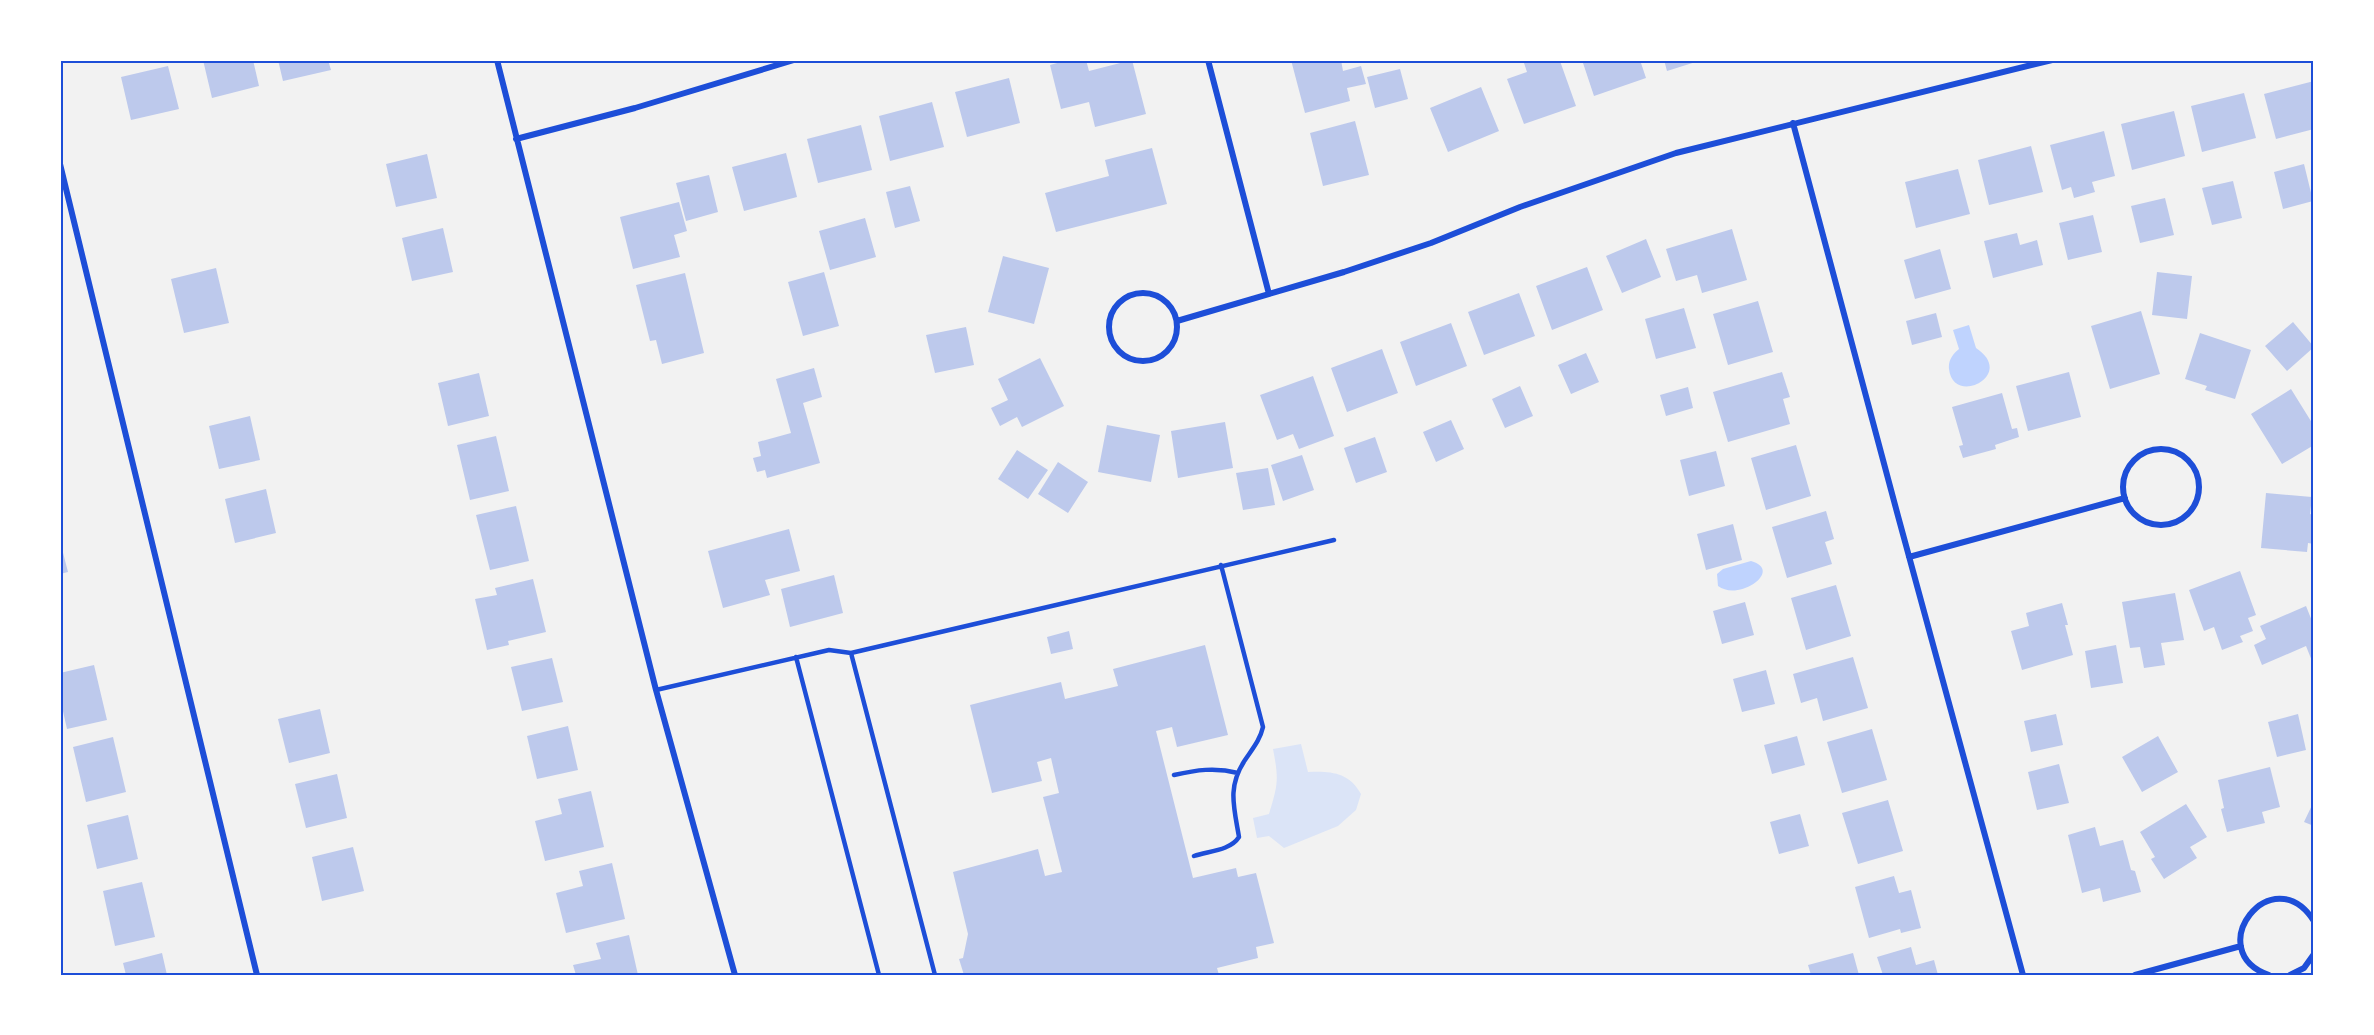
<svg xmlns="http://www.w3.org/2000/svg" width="2374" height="1035" viewBox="0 0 2374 1035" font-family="Lato,sans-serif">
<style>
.green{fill:#dbe4f7}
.water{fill:#bfd3fe}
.building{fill:#bdc9ec}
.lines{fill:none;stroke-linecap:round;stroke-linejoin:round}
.service{stroke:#1d4ed8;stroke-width:4.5}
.minor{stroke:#1d4ed8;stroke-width:6}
.neatline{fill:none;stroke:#1d4ed8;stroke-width:2}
</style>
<rect width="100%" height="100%" fill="#f2f2f2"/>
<path class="green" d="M 1301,744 L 1308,772 C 1330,771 1349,772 1361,794 L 1356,810 L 1338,826 L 1284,848 L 1269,836 L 1257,838 L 1253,818 L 1269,814 C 1278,784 1279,780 1273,749 Z"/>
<path class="water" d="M 1969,325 L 1976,348 C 2017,375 1953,407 1949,369 C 1948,360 1953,354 1959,349 L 1953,330 Z
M 1751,561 C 1784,570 1739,602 1718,586 L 1717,574 L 1723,569 Z"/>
<path class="building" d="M 203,60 L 253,60 L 259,86 L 212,98 Z
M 278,60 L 328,60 L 331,70 L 283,81 Z
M 1068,60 L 1086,60 L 1089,71 L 1132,60 L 1146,114 L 1095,127 L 1089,102 L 1061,109 L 1050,65 Z
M 1291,60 L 1341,60 L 1343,71 L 1361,66 L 1366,84 L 1347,88 L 1350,101 L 1305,113 Z
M 1523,60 L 1555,60 L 1556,63 L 1560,61 L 1576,106 L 1524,124 L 1507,79 L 1527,72 Z
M 1582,60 L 1640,60 L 1646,78 L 1594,96 Z
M 1664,60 L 1702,60 L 1667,71 Z
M 168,66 L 179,109 L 131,120 L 121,77 Z
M 1400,69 L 1408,99 L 1375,108 L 1367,77 Z
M 1009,78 L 1020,123 L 967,137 L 955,92 Z
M 2314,81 L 2314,129 L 2276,139 L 2264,94 Z
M 1481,87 L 1499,131 L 1448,152 L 1430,108 Z
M 2244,93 L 2256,138 L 2202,152 L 2191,106 Z
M 932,102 L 944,147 L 890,161 L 879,116 Z
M 2174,111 L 2185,156 L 2132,170 L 2121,124 Z
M 1355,121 L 1369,175 L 1323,186 L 1310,133 Z
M 861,125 L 872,170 L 818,183 L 807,139 Z
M 2104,131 L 2115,176 L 2092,182 L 2095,192 L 2074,198 L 2071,187 L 2062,190 L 2050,145 Z
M 2031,146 L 2043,192 L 1989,205 L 1978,160 Z
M 1152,148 L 1167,204 L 1056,232 L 1045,193 L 1109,176 L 1105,160 Z
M 786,153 L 797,197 L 744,211 L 732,167 Z
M 427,154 L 437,198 L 396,207 L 386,164 Z
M 2304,164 L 2313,201 L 2283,209 L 2274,172 Z
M 1958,169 L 1970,214 L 1916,228 L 1905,182 Z
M 709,175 L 718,212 L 686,221 L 676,183 Z
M 2233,181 L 2242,218 L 2212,225 L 2202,188 Z
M 910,186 L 920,221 L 895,228 L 886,192 Z
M 2165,198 L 2174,235 L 2140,243 L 2131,206 Z
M 679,202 L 687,231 L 674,235 L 680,257 L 633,269 L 620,217 Z
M 2093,215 L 2102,252 L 2068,260 L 2059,223 Z
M 865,218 L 876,257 L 830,270 L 819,231 Z
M 443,228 L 453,272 L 412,281 L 402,238 Z
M 1732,229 L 1747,280 L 1702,293 L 1697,275 L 1676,281 L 1666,249 Z
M 2017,233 L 2020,245 L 2037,240 L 2043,265 L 1993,278 L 1984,241 Z
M 1646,239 L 1661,277 L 1622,293 L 1606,256 Z
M 1940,249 L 1951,289 L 1915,299 L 1904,260 Z
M 1003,256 L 1049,268 L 1034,324 L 988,312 Z
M 1587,267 L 1603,310 L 1552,330 L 1536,286 Z
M 216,268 L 229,323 L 184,333 L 171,279 Z
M 824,272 L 839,326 L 803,336 L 788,282 Z
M 2157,272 L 2192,276 L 2187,319 L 2152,315 Z
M 685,273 L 704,353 L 662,364 L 656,340 L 650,341 L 636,285 Z
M 1519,293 L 1535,336 L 1484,355 L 1468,312 Z
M 1758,301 L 1773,352 L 1728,365 L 1713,314 Z
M 1684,308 L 1696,348 L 1656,359 L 1645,319 Z
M 2141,311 L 2160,374 L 2110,389 L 2091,326 Z
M 1936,313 L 1942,337 L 1912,345 L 1906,321 Z
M 2293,322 L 2314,347 L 2287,371 L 2265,346 Z
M 1451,323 L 1467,366 L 1416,386 L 1400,342 Z
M 966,327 L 974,365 L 935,373 L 926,335 Z
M 2200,333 L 2251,350 L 2235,399 L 2205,390 L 2207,386 L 2185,379 Z
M 1382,349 L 1398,393 L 1347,412 L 1331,368 Z
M 1586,353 L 1599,382 L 1571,394 L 1558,365 Z
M 1040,358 L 1064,406 L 1022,427 L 1017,417 L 1000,426 L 991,408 L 1008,400 L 998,379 Z
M 814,368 L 822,397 L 803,403 L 820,463 L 767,478 L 765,470 L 757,472 L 753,458 L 761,456 L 758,442 L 791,433 L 776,379 Z
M 1782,372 L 1790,397 L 1783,399 L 1790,424 L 1728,442 L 1713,392 Z
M 2069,372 L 2081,417 L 2028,431 L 2016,386 Z
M 479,373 L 489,416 L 448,426 L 438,383 Z
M 1313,376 L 1334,436 L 1299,449 L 1293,434 L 1277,440 L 1260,395 Z
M 1520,386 L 1533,416 L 1505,428 L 1492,399 Z
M 1688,387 L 1693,408 L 1666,416 L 1660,395 Z
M 2291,389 L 2314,426 L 2314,445 L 2282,464 L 2251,414 Z
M 2002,393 L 2012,429 L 2017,428 L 2019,437 L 1995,445 L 1996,449 L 1963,458 L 1959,446 L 1963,445 L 1952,407 Z
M 250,416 L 260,460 L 219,469 L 209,426 Z
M 1451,420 L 1464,449 L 1436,462 L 1423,432 Z
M 1225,422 L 1233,468 L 1178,478 L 1171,431 Z
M 1107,425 L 1160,435 L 1151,482 L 1098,472 Z
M 496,436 L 509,491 L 470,500 L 457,445 Z
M 1375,437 L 1387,472 L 1356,483 L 1344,448 Z
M 1796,445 L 1811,496 L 1766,510 L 1751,458 Z
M 1017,450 L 1048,470 L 1028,499 L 998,479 Z
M 1716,451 L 1725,486 L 1689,496 L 1680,460 Z
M 1302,455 L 1314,490 L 1283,501 L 1271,465 Z
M 1058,462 L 1088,482 L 1068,513 L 1038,494 Z
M 1268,468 L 1275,505 L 1243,510 L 1236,473 Z
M 266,489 L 276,533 L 235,543 L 225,499 Z
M 2266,493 L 2312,497 L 2310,514 L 2314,515 L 2314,544 L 2308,543 L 2307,552 L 2261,548 Z
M 516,506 L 529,561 L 490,570 L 476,515 Z
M 1826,511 L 1834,539 L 1825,542 L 1832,564 L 1787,578 L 1772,527 Z
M 1733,524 L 1742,560 L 1706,570 L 1697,534 Z
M 789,529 L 800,571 L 765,580 L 770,595 L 723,608 L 708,551 Z
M 60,541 L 68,572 L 60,574 Z
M 2240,571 L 2256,615 L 2248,618 L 2253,631 L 2240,636 L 2243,642 L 2222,650 L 2214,627 L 2204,631 L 2189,590 Z
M 834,575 L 843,613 L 790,627 L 781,589 Z
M 533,579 L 546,632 L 508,641 L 509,645 L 487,650 L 475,599 L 497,595 L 495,588 Z
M 1836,585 L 1851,636 L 1806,650 L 1791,598 Z
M 2175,593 L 2184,640 L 2161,643 L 2165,665 L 2144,668 L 2140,647 L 2130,648 L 2122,602 Z
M 1745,602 L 1754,635 L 1722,644 L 1713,611 Z
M 2062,603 L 2068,625 L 2065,625 L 2073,655 L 2022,670 L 2011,631 L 2029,626 L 2026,613 Z
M 2306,606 L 2314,626 L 2314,661 L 2312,661 L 2306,646 L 2262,665 L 2254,645 L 2266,639 L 2260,626 Z
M 1069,631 L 1073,649 L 1051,654 L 1047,637 Z
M 1205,645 L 1228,735 L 1177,747 L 1172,727 L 1156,731 L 1193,878 L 1236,868 L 1238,877 L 1256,873 L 1274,943 L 1256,947 L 1258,958 L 1217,968 L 1219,975 L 964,975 L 959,959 L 963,958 L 968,934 L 953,872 L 1038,849 L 1045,876 L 1062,872 L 1043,797 L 1059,793 L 1051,758 L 1037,762 L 1042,781 L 992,793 L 970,705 L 1061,682 L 1065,699 L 1118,686 L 1113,669 Z
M 2116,645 L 2123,683 L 2091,688 L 2085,651 Z
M 1853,657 L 1868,708 L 1823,721 L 1817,698 L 1801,703 L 1793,674 Z
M 552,658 L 563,702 L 522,711 L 511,667 Z
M 94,665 L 107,720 L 67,729 L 60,698 L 60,673 Z
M 1766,670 L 1775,704 L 1742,712 L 1733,679 Z
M 320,709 L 330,753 L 289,763 L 278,719 Z
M 2056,714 L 2063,745 L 2031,752 L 2024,721 Z
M 2298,714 L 2306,750 L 2277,757 L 2268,722 Z
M 568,726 L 578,770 L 537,779 L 527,736 Z
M 1872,729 L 1887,780 L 1842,793 L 1827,742 Z
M 1797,736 L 1805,765 L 1772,774 L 1764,745 Z
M 2158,736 L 2178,772 L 2142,792 L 2122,757 Z
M 113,737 L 126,792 L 86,802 L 73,747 Z
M 2059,764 L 2069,803 L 2037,810 L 2028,772 Z
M 2270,767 L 2280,807 L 2262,812 L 2265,823 L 2227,832 L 2221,809 L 2224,808 L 2218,780 Z
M 337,774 L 347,818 L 306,828 L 295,784 Z
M 591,791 L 604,847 L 545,861 L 535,821 L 562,814 L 558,799 Z
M 1888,800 L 1903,851 L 1858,864 L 1842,813 Z
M 2314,801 L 2314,826 L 2304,822 Z
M 2186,804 L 2207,837 L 2190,847 L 2197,858 L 2164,879 L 2151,859 L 2155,857 L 2140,832 Z
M 1800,814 L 1809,846 L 1779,854 L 1770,822 Z
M 128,815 L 138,859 L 97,869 L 87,825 Z
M 2095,827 L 2100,846 L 2123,840 L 2131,870 L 2135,871 L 2141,892 L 2103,902 L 2100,888 L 2082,893 L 2068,835 Z
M 353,847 L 364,891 L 322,901 L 312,857 Z
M 612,863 L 625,919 L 566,933 L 556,893 L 583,886 L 579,871 Z
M 1894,876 L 1899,893 L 1911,890 L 1921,928 L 1901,933 L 1900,929 L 1869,938 L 1855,887 Z
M 142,882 L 155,937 L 115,946 L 103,891 Z
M 629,935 L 638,975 L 576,975 L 573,965 L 601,959 L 596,943 Z
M 1911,947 L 1916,965 L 1934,960 L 1938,975 L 1883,975 L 1877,957 Z
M 162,953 L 167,975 L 126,975 L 123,963 Z
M 1853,953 L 1859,975 L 1811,975 L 1808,965 Z"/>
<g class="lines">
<path class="service" d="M 851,653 L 1334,540
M 796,657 L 879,975
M 656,690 L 829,650 L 851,653 L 935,975
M 1174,775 C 1196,770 1215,767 1238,773
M 1194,856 C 1208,851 1230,851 1239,837 C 1234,807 1227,787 1245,760 C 1253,748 1260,740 1263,727 L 1221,565"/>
<path class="minor" d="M 497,60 L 656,690 L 735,975
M 1208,60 L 1269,294
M 1793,123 L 1898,516 L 2023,975
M 516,139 L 635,108 L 794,60
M 60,164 L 257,975
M1109 327a34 34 0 1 1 68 0a34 34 0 1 1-68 0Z
M 1177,321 L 1344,272 L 1431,243 L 1520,207 L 1676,153 L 2052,60
M2123 487a38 38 0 1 1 76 0a38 38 0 1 1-76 0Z
M 1909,557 L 2125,498
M 2135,975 L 2241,946
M 2269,975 C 2200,951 2272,856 2314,921
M 2290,975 L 2304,968 L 2314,954"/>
</g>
<rect width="2374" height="1035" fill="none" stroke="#ffffff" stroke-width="123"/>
<rect x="62" y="62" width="2250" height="912" class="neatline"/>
</svg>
